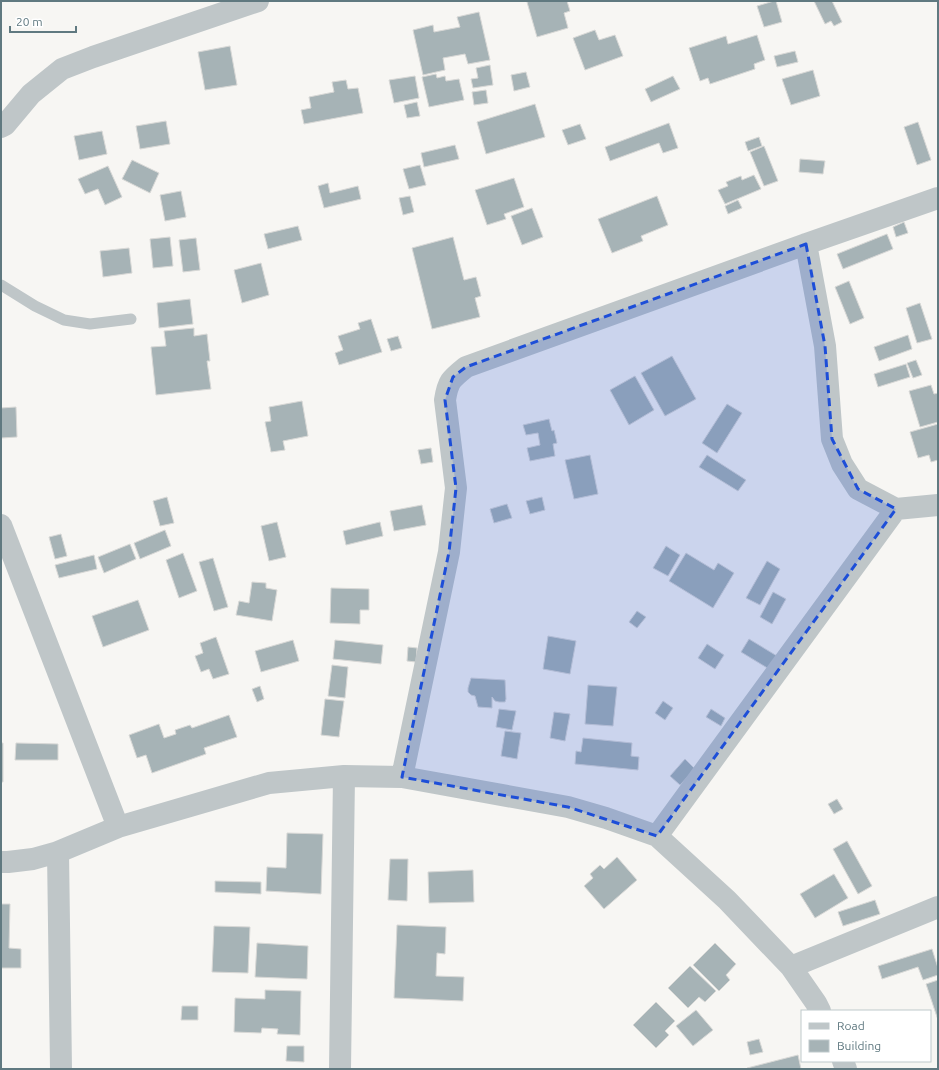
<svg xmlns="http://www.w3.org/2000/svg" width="939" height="1070" viewBox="0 0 939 1070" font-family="Ubuntu,sans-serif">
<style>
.building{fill:#a6b3b6;stroke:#d8d8d6}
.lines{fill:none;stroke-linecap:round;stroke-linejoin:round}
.lane{stroke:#bfc6c8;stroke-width:11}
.street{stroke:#bfc6c8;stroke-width:22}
.marked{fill:#1d4ed8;fill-opacity:0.2;stroke:#1d4ed8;stroke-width:3;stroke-dasharray:8 5;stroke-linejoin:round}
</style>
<rect width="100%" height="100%" fill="#f7f6f3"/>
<path class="building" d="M 531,1 L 567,1 L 570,11 L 564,13 L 568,28 L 537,37 L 527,2 Z
M 774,1 L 776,1 L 782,22 L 764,27 L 757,6 Z
M 814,1 L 832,1 L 842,22 L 834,26 L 831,21 L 825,24 Z
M 479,12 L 490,60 L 468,64 L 465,54 L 443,58 L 445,70 L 423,75 L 413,30 L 433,25 L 434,32 L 460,27 L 457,17 Z
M 595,30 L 599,40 L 615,35 L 623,56 L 585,70 L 573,38 Z
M 757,35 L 765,60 L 754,64 L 755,69 L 710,84 L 708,78 L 700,81 L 689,48 L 726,36 L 728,44 Z
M 230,46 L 237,85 L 205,90 L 198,52 Z
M 795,51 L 798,62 L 777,67 L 774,56 Z
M 490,65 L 493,85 L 473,88 L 471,79 L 478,78 L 476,68 Z
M 813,70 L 820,96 L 791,105 L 782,79 Z
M 526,72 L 530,87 L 514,91 L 511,75 Z
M 436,74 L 437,78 L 445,76 L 446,81 L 459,79 L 464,100 L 429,107 L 422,77 Z
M 415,76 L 419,98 L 394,103 L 389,80 Z
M 673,76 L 680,89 L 651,102 L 645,89 Z
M 346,80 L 348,89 L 358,88 L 363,113 L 304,124 L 301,110 L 311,108 L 309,97 L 334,92 L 332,82 Z
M 486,90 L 488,103 L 474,105 L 472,92 Z
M 417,102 L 420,116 L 407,118 L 404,105 Z
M 535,104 L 545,137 L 486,154 L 477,122 Z
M 166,121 L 170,144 L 140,149 L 136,126 Z
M 918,122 L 931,160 L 917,165 L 904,127 Z
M 669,123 L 678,148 L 663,153 L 659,143 L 610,161 L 605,147 Z
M 580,124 L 586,139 L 568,145 L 562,130 Z
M 102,131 L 107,154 L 79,160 L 74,136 Z
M 759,137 L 762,146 L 748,151 L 745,142 Z
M 455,145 L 459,159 L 424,167 L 421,153 Z
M 764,146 L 778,181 L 764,186 L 750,152 Z
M 800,159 L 825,161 L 823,174 L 799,172 Z
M 132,160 L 159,173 L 150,193 L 122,179 Z
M 420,165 L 426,185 L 409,189 L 403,169 Z
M 108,166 L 122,197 L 105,205 L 98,189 L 85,194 L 78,179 Z
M 754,175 L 761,189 L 725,204 L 718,190 L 728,186 L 726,182 L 741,176 L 742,180 Z
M 514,178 L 524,207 L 504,214 L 506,219 L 487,225 L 475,190 Z
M 328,183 L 330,193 L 358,186 L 361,199 L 324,208 L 318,186 Z
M 181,191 L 186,217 L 165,221 L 160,195 Z
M 410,196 L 414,212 L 403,215 L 399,198 Z
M 657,196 L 668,225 L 641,236 L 643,241 L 612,253 L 598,219 Z
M 738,200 L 742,208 L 728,214 L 725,206 Z
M 532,208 L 543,237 L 522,245 L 511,216 Z
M 904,222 L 908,233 L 896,237 L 893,227 Z
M 298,226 L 302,240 L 268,249 L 264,234 Z
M 887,234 L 893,249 L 843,269 L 837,254 Z
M 170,237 L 173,266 L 153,268 L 150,239 Z
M 453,237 L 464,280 L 476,277 L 481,296 L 475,298 L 480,317 L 432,329 L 412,248 Z
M 196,238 L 200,270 L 183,272 L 179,240 Z
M 129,248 L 132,273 L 103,277 L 100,251 Z
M 261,263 L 269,295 L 242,303 L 234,270 Z
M 849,281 L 864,318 L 850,324 L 835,287 Z
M 190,299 L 193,324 L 159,328 L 157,303 Z
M 920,303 L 932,339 L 917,343 L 906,308 Z
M 371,319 L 382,352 L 339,365 L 335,353 L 343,350 L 338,336 L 360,329 L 358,323 Z
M 194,328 L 194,336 L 207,334 L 210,361 L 207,361 L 211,389 L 156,395 L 151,347 L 166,346 L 164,331 Z
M 908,335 L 912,349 L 879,361 L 874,347 Z
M 398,336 L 402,348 L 391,351 L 387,339 Z
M 672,356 L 696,399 L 665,416 L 641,373 Z
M 916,360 L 922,375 L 913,378 L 907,363 Z
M 906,364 L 910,377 L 878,387 L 874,374 Z
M 635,376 L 654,410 L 629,425 L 610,390 Z
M 931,385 L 934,394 L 938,393 L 938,422 L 920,427 L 909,391 Z
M 302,401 L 308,436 L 283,441 L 285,450 L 271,452 L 265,422 L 271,421 L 269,407 Z
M 727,404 L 742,413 L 717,453 L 702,443 Z
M 16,407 L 17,437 L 1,438 L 1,408 Z
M 549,419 L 552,431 L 554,430 L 557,443 L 553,444 L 555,456 L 530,461 L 527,448 L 540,445 L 538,433 L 526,435 L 523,425 Z
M 938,424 L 938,460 L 931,462 L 929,455 L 918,458 L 910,432 Z
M 431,448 L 433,462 L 421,464 L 418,450 Z
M 590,455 L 598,494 L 574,499 L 565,460 Z
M 707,455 L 746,480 L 738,491 L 699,467 Z
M 167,497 L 174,523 L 160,526 L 153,501 Z
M 542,497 L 545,510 L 530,514 L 526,501 Z
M 507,504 L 512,518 L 494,523 L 490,509 Z
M 422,505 L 426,525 L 394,531 L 390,511 Z
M 277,522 L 286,557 L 269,561 L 261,526 Z
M 380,522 L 383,536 L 346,545 L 343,531 Z
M 165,530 L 171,546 L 140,559 L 134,543 Z
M 61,534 L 67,556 L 55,559 L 49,537 Z
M 130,544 L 136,559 L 104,573 L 98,557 Z
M 666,546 L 680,555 L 668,576 L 653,568 Z
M 183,553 L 197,591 L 179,598 L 166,560 Z
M 686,553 L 714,570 L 718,563 L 734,573 L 713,608 L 669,581 Z
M 94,555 L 97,569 L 59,578 L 55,565 Z
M 213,558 L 228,607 L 214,611 L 199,562 Z
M 767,561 L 780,569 L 760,605 L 746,598 Z
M 252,582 L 266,583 L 266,588 L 277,590 L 272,621 L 236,615 L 239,601 L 249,603 Z
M 331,588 L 369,589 L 369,610 L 360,610 L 360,624 L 330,623 Z
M 773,592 L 786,599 L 772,624 L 760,617 Z
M 138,600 L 149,630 L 103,647 L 92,616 Z
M 637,611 L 646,617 L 637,628 L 629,622 Z
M 548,636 L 576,641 L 570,674 L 543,669 Z
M 216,637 L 229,674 L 213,679 L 209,669 L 201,672 L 195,656 L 203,653 L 200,643 Z
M 749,639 L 777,656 L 769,669 L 741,652 Z
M 293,640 L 299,661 L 261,672 L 255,651 Z
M 335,640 L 383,645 L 381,664 L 333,659 Z
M 707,644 L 724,655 L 715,669 L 698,658 Z
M 408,647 L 417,648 L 416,662 L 407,661 Z
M 332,665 L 348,667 L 345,698 L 328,696 Z
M 471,678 L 505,680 L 506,699 L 505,702 L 499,702 L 495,701 L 492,697 L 492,708 L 478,707 L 475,696 L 471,695 L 468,692 L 468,688 Z
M 588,685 L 617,687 L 613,726 L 585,724 Z
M 260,686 L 264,699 L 257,702 L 252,689 Z
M 325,699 L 344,701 L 339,737 L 321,735 Z
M 663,701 L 673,708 L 665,720 L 655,713 Z
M 499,709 L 516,711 L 512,730 L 496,727 Z
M 711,709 L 725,718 L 721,726 L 706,717 Z
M 554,712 L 570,714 L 565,741 L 550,738 Z
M 229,715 L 237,737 L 204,748 L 206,754 L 152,773 L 146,755 L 137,758 L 129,735 L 159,724 L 164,738 L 176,734 L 175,730 L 190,725 L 192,728 Z
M 505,731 L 521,733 L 517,759 L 501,756 Z
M 583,738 L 632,743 L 631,756 L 639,757 L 638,770 L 575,764 L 576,751 L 581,752 Z
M 1,743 L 3,743 L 3,782 L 1,782 Z
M 16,743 L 58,744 L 58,760 L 15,760 Z
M 685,759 L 695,769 L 680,785 L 670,776 Z
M 837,799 L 843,809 L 834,814 L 828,804 Z
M 287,833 L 323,834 L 321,894 L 266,891 L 267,867 L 286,868 Z
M 847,841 L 872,886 L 858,894 L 833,849 Z
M 617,857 L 637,880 L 604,909 L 584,886 L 593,878 L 590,874 L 600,865 L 604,869 Z
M 390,859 L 408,859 L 407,901 L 388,900 Z
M 473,870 L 474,902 L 429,903 L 428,872 Z
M 834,874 L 848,898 L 815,918 L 800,894 Z
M 215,881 L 261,882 L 261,894 L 215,892 Z
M 875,900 L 880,914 L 843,926 L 838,912 Z
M 1,904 L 10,904 L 9,948 L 21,949 L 21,968 L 1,968 Z
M 397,925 L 446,927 L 445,954 L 437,953 L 436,976 L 464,977 L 463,1001 L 394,998 Z
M 214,926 L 250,927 L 248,973 L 212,972 Z
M 257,943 L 308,946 L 307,979 L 255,977 Z
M 715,943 L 736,964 L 726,975 L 730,980 L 719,991 L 693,965 Z
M 932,949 L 938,968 L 938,975 L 923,980 L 918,967 L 882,979 L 878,966 Z
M 690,966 L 716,991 L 705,1002 L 699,997 L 688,1008 L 668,988 Z
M 938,980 L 938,1020 L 926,984 Z
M 265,990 L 301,991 L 300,1035 L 277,1034 L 278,1029 L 262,1028 L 261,1033 L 234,1032 L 235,998 L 265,999 Z
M 656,1002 L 675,1021 L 665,1031 L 669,1035 L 656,1048 L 633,1025 Z
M 182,1006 L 198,1006 L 198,1020 L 181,1020 Z
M 696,1010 L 713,1030 L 693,1046 L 676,1026 Z
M 759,1039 L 763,1052 L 750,1055 L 747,1042 Z
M 287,1046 L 304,1046 L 304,1062 L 286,1061 Z
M 798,1055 L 801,1069 L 748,1069 L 747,1068 Z"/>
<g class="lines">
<path class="lane" d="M 1,285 L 35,306 L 64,320 L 90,324 L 131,319"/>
<path class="street" d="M 1,127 L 5,125 L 31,94 L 62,69 L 93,57 L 258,1
M 806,244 L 825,346 L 832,439 L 842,464 L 858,489 L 896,509 L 938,505
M 1,525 L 118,827
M 402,777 L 449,552 L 456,488 L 445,400 C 448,381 451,379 466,367 L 806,244 L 938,198
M 657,836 L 896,509
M 58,852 L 61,1069
M 1,862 L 8,862 L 33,859 L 58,852 L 118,827 L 269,783 L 344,776 L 402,777 L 568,807 L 606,818 L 657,836 L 727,900 L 791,967 L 816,1003 L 820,1011
M 791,967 L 938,907
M 843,1061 L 846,1069
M 340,1069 L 344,776"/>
</g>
<path class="marked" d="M 806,244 L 825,346 L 832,439 L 858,489 L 896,509 L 657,836 L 568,807 L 402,777 L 449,552 L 456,488 L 445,400 L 453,377 L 466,367 Z"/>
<rect width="939" height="1070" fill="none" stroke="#607980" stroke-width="4"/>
<rect x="801" y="1010" width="130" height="52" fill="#ffffff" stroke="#bfc9cc"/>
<rect x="809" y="1023" width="20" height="6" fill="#bfc6c8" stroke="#bfc9cc"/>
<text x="837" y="1030" font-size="12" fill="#607980">Road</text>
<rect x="809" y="1040" width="20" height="12" fill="#a6b3b6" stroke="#bfc9cc"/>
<text x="837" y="1050" font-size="12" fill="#607980">Building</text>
<path d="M10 26v6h66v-6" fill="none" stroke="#607980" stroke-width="2"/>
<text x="16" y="26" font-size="12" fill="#607980" stroke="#ffffff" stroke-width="3" paint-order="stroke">20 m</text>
</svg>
